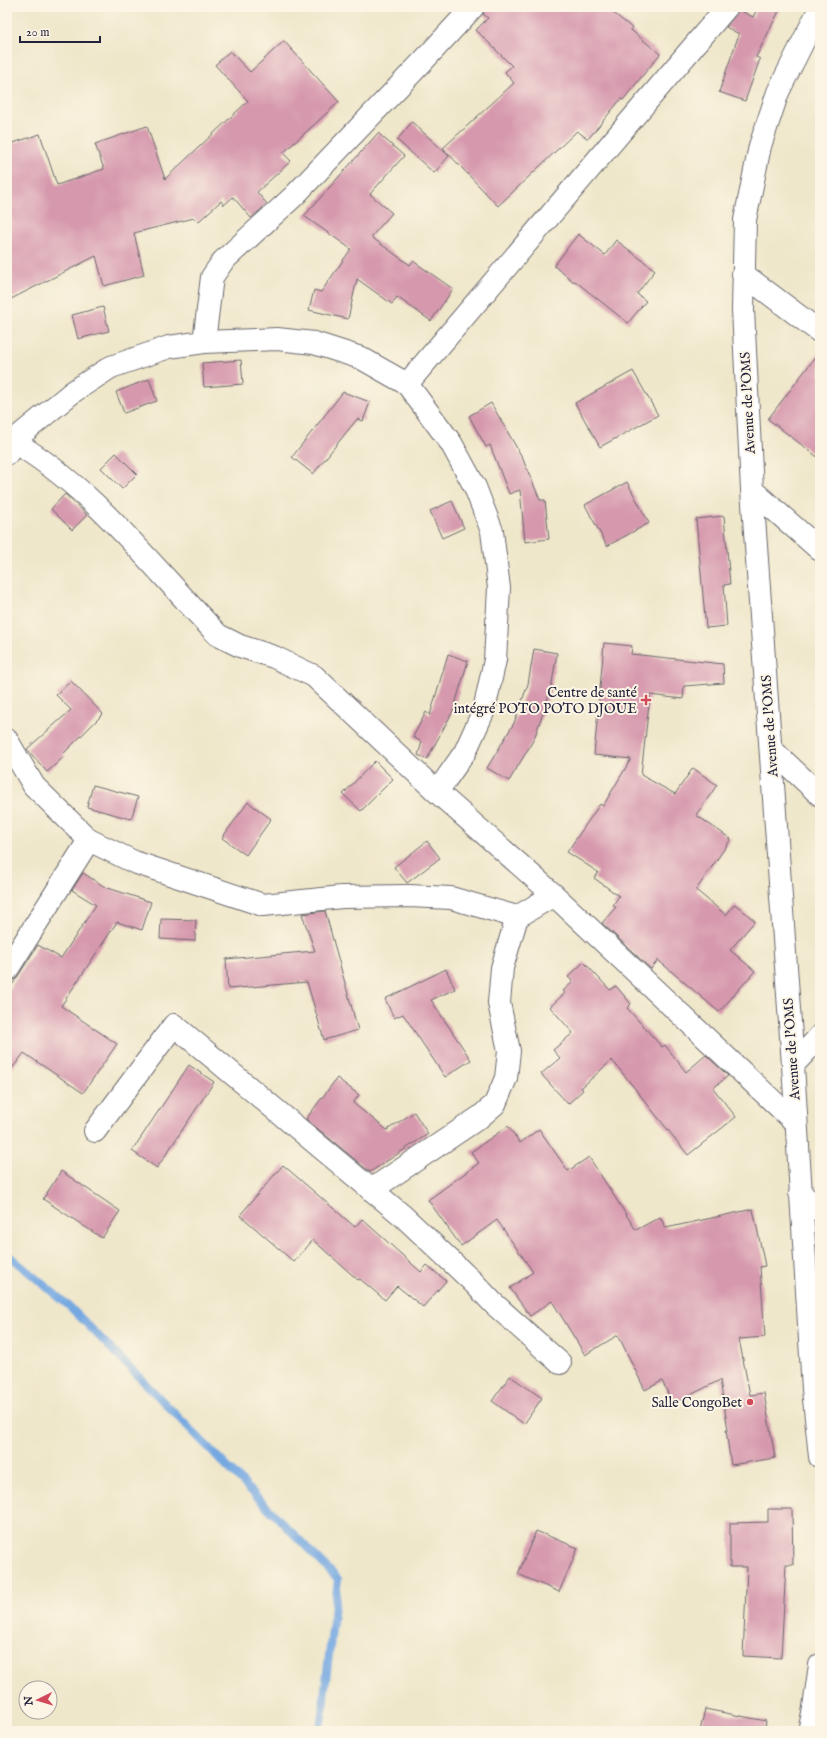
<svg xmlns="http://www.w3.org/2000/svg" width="827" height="1738" viewBox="0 0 827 1738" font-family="'IM FELL English',serif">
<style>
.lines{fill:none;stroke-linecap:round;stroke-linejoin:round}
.stream{stroke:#75a8e1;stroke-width:8}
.building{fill:#d698ad}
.minor-casing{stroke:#6a676d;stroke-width:24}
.minor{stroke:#fff;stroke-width:22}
.poi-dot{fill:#d1495b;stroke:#fcf5e5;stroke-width:1.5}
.labels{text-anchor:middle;stroke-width:4;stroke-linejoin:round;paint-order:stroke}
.street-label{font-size:14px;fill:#22223b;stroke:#fcf5e5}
.poi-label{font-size:14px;fill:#22223b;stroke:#fcf5e5;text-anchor:end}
</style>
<rect width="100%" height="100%" fill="#fcf5e5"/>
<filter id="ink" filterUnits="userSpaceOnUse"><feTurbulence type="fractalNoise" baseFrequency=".025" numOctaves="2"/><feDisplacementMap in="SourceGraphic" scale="8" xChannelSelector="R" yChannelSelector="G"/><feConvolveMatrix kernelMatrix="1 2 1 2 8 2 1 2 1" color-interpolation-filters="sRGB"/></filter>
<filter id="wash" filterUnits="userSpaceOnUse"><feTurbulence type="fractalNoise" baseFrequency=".012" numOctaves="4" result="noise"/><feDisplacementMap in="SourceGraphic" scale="16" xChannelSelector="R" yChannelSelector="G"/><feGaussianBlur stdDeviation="0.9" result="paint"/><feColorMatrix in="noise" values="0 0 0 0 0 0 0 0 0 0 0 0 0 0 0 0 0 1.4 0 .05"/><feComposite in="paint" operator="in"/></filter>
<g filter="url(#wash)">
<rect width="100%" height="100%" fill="#efe7ca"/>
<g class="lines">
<path class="stream" d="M 7,1254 L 69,1306 L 338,1579 L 320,1731"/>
</g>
<g id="blocks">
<path class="building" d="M 485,7 L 606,7 L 632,28 L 631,30 L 660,54 L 623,100 L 621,99 L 588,139 L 577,131 L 498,206 L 443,148 L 514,83 L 505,72 L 512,66 L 476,30 L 488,18 L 483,14 Z
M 758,7 L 781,7 L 756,57 L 760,59 L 745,101 L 719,92 L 739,34 L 726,27 L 739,10 L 753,17 Z
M 284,41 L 339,102 L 283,153 L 291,161 L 257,192 L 267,204 L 251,218 L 233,197 L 224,205 L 221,201 L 198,222 L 194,218 L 134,233 L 144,275 L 104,286 L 96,256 L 7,301 L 7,145 L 40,134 L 57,185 L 104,169 L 95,144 L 147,126 L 165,179 L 248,101 L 215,65 L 230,51 L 250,72 Z
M 412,122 L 449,156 L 434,173 L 397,140 Z
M 378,133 L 404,156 L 370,194 L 392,213 L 371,237 L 410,265 L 413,261 L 453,289 L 431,321 L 397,297 L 392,304 L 357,279 L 348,319 L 309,310 L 314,290 L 321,292 L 351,249 L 304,216 Z
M 578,234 L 605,255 L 616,240 L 655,270 L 637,294 L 646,301 L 628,323 L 575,281 L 574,282 L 554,266 Z
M 103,307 L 109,331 L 78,339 L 72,315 Z
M 820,351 L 820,459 L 768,419 Z
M 241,360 L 243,384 L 204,387 L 202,363 Z
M 633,371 L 658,415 L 600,447 L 575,403 Z
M 149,379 L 157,401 L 124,413 L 116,392 Z
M 343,392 L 370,402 L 363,421 L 357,419 L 313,474 L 292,457 Z
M 491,403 L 522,457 L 540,500 L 545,500 L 549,539 L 525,542 L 520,490 L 509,494 L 490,445 L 486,447 L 469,416 Z
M 116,453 L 137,474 L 122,489 L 101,468 Z
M 627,482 L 649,523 L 607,546 L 585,505 Z
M 65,494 L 87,515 L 72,530 L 51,509 Z
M 452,501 L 464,528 L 442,538 L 430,511 Z
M 724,516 L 730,584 L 724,585 L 727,626 L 706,628 L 696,519 Z
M 604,643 L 632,646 L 631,654 L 723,664 L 724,683 L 684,686 L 683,699 L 650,695 L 641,775 L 675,794 L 693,768 L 717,785 L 696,815 L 731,839 L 696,890 L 726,915 L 735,904 L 755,921 L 730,950 L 755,971 L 719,1012 L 658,960 L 651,969 L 602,923 L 616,907 L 613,905 L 619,896 L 594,878 L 598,872 L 567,852 L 600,804 L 603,806 L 631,759 L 594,755 Z
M 534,649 L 557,653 L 551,689 L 534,739 L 509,781 L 487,768 L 514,723 L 528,684 Z
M 448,654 L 468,661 L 453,711 L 427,759 L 418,755 L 422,742 L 413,737 L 426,712 L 430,715 Z
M 71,681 L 103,714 L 63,754 L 65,756 L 47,772 L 27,749 L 71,710 L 56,695 Z
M 375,761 L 393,779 L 361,811 L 343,794 Z
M 93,785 L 138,797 L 131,819 L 87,807 Z
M 248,802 L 271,819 L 246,855 L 222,838 Z
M 427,841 L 440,858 L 407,883 L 394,867 Z
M 83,873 L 105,887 L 151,902 L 142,930 L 117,922 L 61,1006 L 117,1044 L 83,1093 L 24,1053 L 7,1075 L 7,993 L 38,945 L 61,958 L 96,905 L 72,890 Z
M 325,911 L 358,1030 L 324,1040 L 307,982 L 228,989 L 226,959 L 315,951 L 302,914 Z
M 161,919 L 196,920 L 195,941 L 160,939 Z
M 584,962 L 610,990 L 616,986 L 631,1004 L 627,1008 L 662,1047 L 665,1045 L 686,1072 L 706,1055 L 728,1076 L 713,1088 L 736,1117 L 688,1155 L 612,1060 L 581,1088 L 583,1090 L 568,1104 L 541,1074 L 560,1058 L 553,1050 L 573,1033 L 550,1007 L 565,993 L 563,991 L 573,982 L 568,977 Z
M 446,969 L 455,989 L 431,1000 L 471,1060 L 445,1077 L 403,1014 L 394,1018 L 385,999 Z
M 189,1065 L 214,1082 L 157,1168 L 132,1151 Z
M 337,1078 L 359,1095 L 353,1103 L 387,1130 L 414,1112 L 428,1134 L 370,1172 L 306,1119 Z
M 508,1126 L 520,1143 L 539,1129 L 568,1171 L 589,1157 L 636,1230 L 660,1217 L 666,1228 L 753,1209 L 765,1266 L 760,1267 L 765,1337 L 739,1339 L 750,1395 L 764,1393 L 775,1458 L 731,1465 L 726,1430 L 728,1430 L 720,1380 L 673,1404 L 662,1381 L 645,1390 L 618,1335 L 585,1355 L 552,1301 L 530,1316 L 510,1288 L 533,1272 L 497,1220 L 461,1246 L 428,1200 L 479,1163 L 471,1152 Z
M 283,1165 L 355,1227 L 362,1219 L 421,1272 L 427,1265 L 446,1281 L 423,1307 L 397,1286 L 385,1300 L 360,1279 L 358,1280 L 313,1240 L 294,1262 L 240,1215 Z
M 61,1171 L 120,1211 L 102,1238 L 43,1199 Z
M 510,1376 L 542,1398 L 524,1424 L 492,1401 Z
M 768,1509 L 792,1509 L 793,1565 L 786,1565 L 781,1658 L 743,1656 L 747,1567 L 730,1567 L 730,1523 L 768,1522 Z
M 536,1531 L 578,1548 L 559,1592 L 518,1574 Z
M 705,1709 L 766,1721 L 765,1731 L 700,1731 Z"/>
</g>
</g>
<g filter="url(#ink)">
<use href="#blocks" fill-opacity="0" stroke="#6a676d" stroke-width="1"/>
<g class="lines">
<g class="minor-casing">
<path id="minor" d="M 820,8 L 778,92 L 760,146 L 745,220 L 743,310 L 752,490 L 793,1065 L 813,1389 L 820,1457
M 743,274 L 820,332
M 204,342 L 212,277 L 223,261 L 294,196 L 425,59 L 473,7
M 407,384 L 727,7
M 7,438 C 92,485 152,567 218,635 L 240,646 L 274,657 L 314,676 L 437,792 L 554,895 L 795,1122
M 8,453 L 13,441 L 74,391 L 111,367 L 169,347 L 204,342 L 277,339 L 314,343 L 361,358 L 407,384 L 451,443 L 475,487 L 492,531 L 499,588 L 495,660 L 484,710 L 465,752 L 437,792
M 752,490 L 820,550
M 7,740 L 34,786 L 89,840 L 134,862 L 263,905 L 342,897 L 409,896 L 451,898 L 517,917
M 771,749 L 820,795
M 7,970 L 89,840
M 793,1065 L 820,1036
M 95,1131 L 174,1025 L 403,1216 L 474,1283 L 493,1303 L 560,1363
M 371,1190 L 480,1117 L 495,1104 L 506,1078 L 509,1051 L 499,1003 L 502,968 L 517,917 L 554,895
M 800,1193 L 820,1210
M 809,1731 L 813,1714 L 820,1665"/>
</g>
<use href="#minor" class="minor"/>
</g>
</g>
<g class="poi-dot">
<path d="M644 694h4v4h4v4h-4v4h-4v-4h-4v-4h4z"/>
<circle cx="750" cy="1402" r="4"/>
</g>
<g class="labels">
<g class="street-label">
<text transform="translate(747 403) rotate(-93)" y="5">Avenue de l'OMS</text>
<text transform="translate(769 726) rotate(-94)" y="5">Avenue de l'OMS</text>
<text transform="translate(791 1049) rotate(-94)" y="5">Avenue de l'OMS</text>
</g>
<g class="poi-label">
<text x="637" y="697">Centre de santé<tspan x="637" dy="16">intégré POTO POTO DJOUE</tspan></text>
<text x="742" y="1407">Salle CongoBet</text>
</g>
</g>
<rect width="827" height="1738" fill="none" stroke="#fcf5e5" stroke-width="24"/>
<g transform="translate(38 1700) rotate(265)"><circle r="19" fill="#fcf5e5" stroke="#a5a1a1"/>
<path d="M0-3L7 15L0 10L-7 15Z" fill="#d1495b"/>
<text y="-6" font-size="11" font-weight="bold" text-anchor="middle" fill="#22223b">N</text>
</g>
<path d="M20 36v6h80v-6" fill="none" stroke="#22223b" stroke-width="2"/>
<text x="26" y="36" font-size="12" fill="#22223b" stroke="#fcf5e5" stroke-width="3" paint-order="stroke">20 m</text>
</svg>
